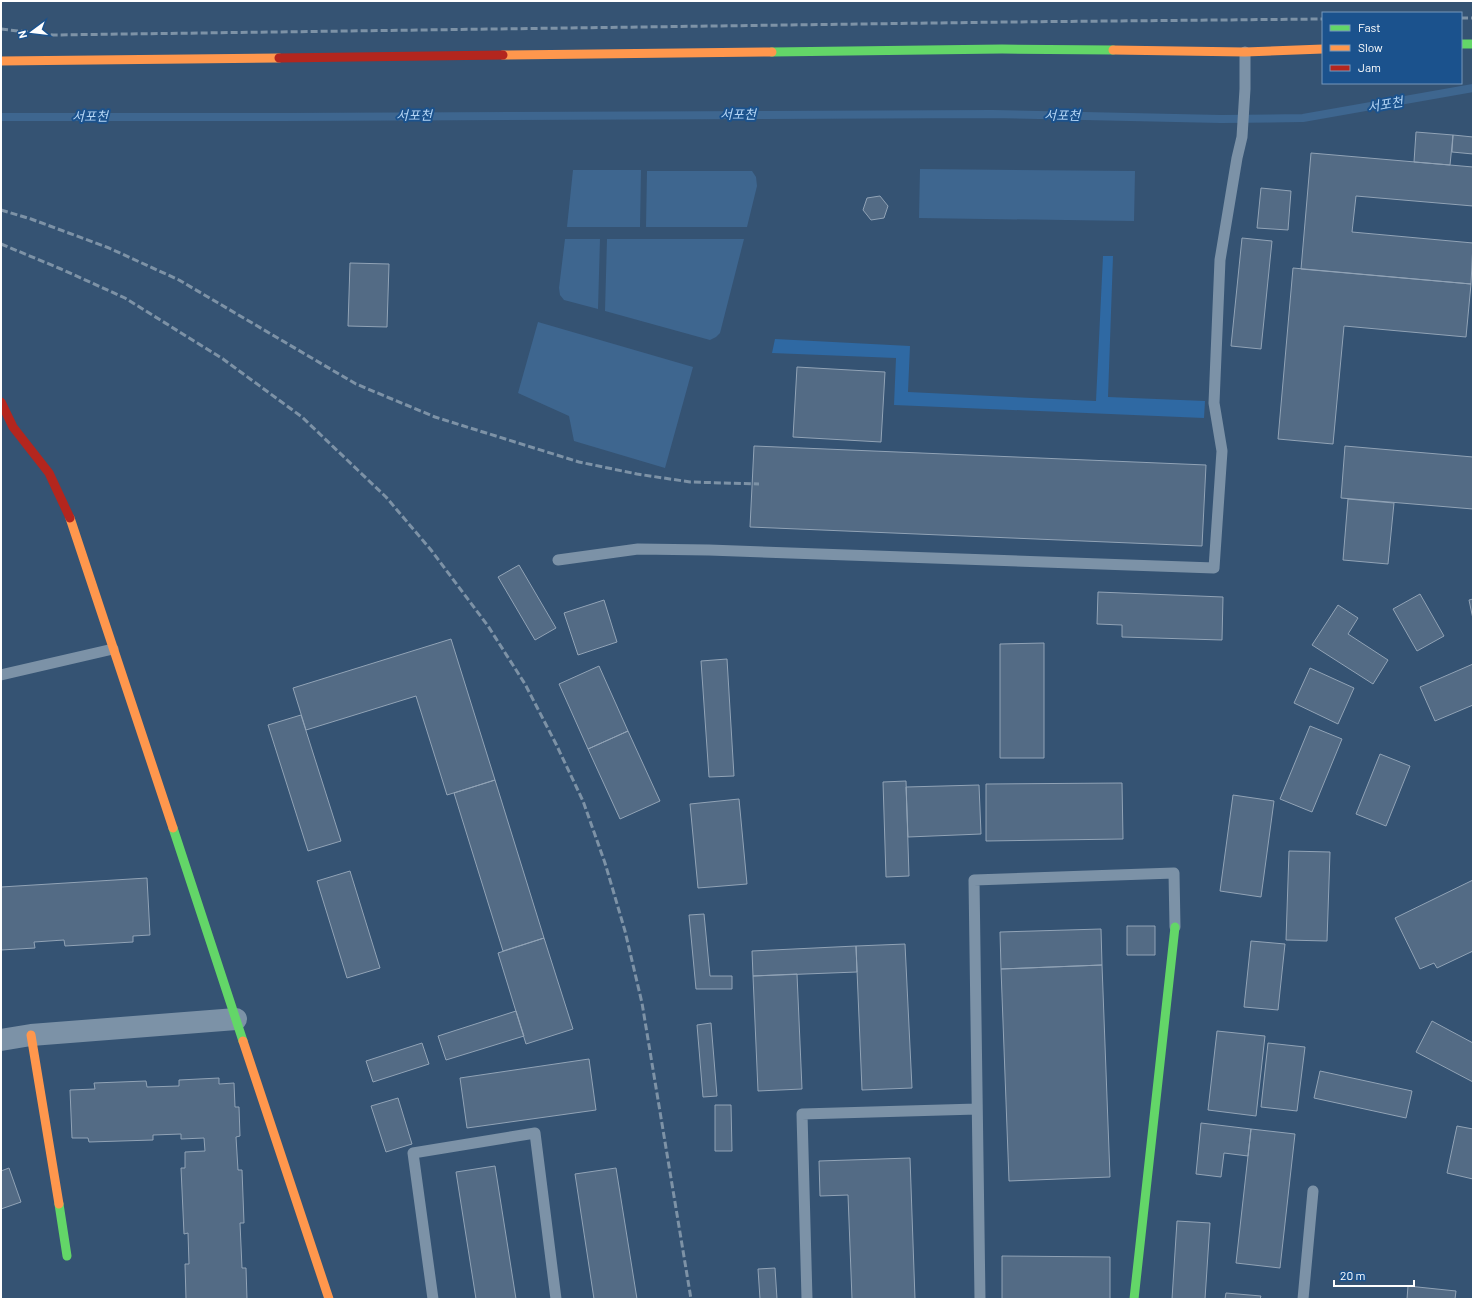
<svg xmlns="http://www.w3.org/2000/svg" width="1474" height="1300" viewBox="0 0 1474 1300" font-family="Barlow,'Noto Sans KR',sans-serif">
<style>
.green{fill:#2f69a3}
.water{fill:#3e668f}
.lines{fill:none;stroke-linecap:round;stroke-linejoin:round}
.stream{stroke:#3e668f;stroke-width:8}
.building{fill:#536b85;stroke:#91a3b6}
.lane{stroke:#7c92a7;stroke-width:11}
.street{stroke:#7c92a7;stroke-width:22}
.fast{stroke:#63d668;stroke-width:9}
.slow{stroke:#ff974d;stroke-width:9}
.jam{stroke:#b3261e;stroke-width:9}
.rail{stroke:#7d92a6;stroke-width:3;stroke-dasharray:7 3;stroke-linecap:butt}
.labels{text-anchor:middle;stroke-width:4;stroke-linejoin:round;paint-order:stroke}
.water-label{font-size:13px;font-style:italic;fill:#b4d5f5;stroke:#1b528d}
</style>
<rect width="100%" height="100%" fill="#355373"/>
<path class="green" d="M 1103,256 L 1113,256 L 1108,397 L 1205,401 L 1204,418 L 894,405 L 896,358 L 772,353 L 775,339 L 910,346 L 908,392 L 1096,401 Z"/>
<path class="water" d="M 920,169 L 1135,171 L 1134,221 L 919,218 Z
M 573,170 L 641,170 L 640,227 L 567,227 Z
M 647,171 L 752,171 L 756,177 L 757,186 L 747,227 L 646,227 Z
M 565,239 L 600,239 L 598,309 L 564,300 L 560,295 L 559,288 Z
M 607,239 L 744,239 L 720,333 L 716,337 L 710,340 L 605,311 Z
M 538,322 L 693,367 L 665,468 L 574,441 L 569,416 L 518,393 Z"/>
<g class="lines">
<path class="stream" d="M 1,117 L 287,117 L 992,114 L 1221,119 L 1303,118 L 1473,88"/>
</g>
<path class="building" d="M 1416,132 L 1453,135 L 1450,165 L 1414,162 Z
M 1453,135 L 1473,137 L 1473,154 L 1452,152 Z
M 1311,153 L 1473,167 L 1473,206 L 1356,196 L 1352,232 L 1473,243 L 1471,284 L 1301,269 Z
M 1261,188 L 1291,191 L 1288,230 L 1257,228 Z
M 880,196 L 888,206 L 884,218 L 871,220 L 863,210 L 867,198 Z
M 1242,238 L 1272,241 L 1261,349 L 1231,346 Z
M 350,263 L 389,264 L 387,327 L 348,326 Z
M 1293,268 L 1471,284 L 1466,337 L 1344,326 L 1333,444 L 1278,439 Z
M 797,367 L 885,372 L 881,442 L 793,437 Z
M 754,446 L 1206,465 L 1202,546 L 750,527 Z
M 1345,446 L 1473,457 L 1473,509 L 1341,498 Z
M 1348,499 L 1394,503 L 1388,564 L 1343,560 Z
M 519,565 L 556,628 L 535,640 L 498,577 Z
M 1098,592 L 1223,597 L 1222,640 L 1122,637 L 1122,625 L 1097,624 Z
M 1420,594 L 1444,636 L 1417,651 L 1393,609 Z
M 1473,599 L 1473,619 L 1469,600 Z
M 604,600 L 617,642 L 578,655 L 564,613 Z
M 1338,605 L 1358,618 L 1348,634 L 1388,660 L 1373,684 L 1312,645 Z
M 451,639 L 495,780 L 447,795 L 416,696 L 306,730 L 293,688 Z
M 1044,643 L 1044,758 L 1000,758 L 1000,644 Z
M 727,659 L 734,776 L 709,777 L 701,661 Z
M 1473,664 L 1473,705 L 1435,721 L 1420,687 Z
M 599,666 L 628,731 L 588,749 L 559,684 Z
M 1310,668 L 1354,688 L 1338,724 L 1294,703 Z
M 301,715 L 341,841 L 308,851 L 268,725 Z
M 1310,726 L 1342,739 L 1312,812 L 1280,799 Z
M 628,731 L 660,801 L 620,819 L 588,749 Z
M 1380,754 L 1410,766 L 1386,826 L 1356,814 Z
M 495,780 L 544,938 L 503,951 L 454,793 Z
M 906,781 L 909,876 L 886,877 L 883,782 Z
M 1122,783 L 1123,839 L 986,841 L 986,784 Z
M 979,785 L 981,834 L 908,837 L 906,787 Z
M 1233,795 L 1274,801 L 1261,897 L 1220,891 Z
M 739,799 L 747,884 L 698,888 L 690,804 Z
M 1289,851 L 1330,852 L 1327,941 L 1286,940 Z
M 350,871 L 380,968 L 347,978 L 317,881 Z
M 147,878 L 150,935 L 133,936 L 133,942 L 65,946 L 64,940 L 34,942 L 35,948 L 1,950 L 1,887 Z
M 1473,880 L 1473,951 L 1437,968 L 1434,963 L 1420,969 L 1395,918 Z
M 704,914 L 710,976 L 732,976 L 732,989 L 696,989 L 689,915 Z
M 1127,926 L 1155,926 L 1155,955 L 1127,955 Z
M 1101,929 L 1102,965 L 1001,969 L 1000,932 Z
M 544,938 L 573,1029 L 526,1044 L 498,953 Z
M 1251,941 L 1285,944 L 1278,1010 L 1244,1007 Z
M 905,944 L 912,1088 L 862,1090 L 856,946 Z
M 856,946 L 857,972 L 753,976 L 752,951 Z
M 1102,965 L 1110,1177 L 1009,1181 L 1001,969 Z
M 797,974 L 802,1089 L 758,1091 L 753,976 Z
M 516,1011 L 524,1036 L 446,1060 L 438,1036 Z
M 1432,1021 L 1473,1043 L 1473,1082 L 1416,1052 Z
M 711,1023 L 717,1096 L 703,1097 L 697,1025 Z
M 1217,1031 L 1265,1036 L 1256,1116 L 1208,1110 Z
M 422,1043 L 429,1064 L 373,1082 L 366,1061 Z
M 1268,1043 L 1305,1047 L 1297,1111 L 1261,1107 Z
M 589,1059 L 596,1110 L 467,1128 L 460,1078 Z
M 1320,1071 L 1412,1091 L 1406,1118 L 1314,1098 Z
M 219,1078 L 219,1084 L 234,1083 L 235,1107 L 239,1107 L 240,1136 L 236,1137 L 238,1170 L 242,1170 L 244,1223 L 240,1223 L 242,1268 L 246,1268 L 247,1299 L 186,1299 L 185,1264 L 189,1264 L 188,1233 L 184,1234 L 181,1168 L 185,1168 L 185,1152 L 205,1151 L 204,1138 L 181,1139 L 181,1134 L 153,1135 L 153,1140 L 89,1142 L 88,1138 L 72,1138 L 70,1090 L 95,1089 L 94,1083 L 146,1081 L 147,1087 L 179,1086 L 179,1080 Z
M 398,1098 L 412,1144 L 386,1152 L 371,1106 Z
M 715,1105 L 731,1105 L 732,1151 L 715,1151 Z
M 1201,1123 L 1251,1129 L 1248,1156 L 1224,1153 L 1221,1177 L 1196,1174 Z
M 1457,1126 L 1473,1129 L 1473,1179 L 1447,1173 Z
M 1251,1129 L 1295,1134 L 1280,1268 L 1236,1263 Z
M 910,1158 L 915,1299 L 852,1299 L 848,1195 L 820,1196 L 819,1161 Z
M 495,1166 L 516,1299 L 476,1299 L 456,1172 Z
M 9,1168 L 21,1202 L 1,1209 L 1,1171 Z
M 616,1168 L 637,1299 L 594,1299 L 575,1174 Z
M 1177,1221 L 1210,1223 L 1205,1299 L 1172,1299 Z
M 1002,1256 L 1110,1257 L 1110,1299 L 1002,1299 Z
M 775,1268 L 777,1299 L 760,1299 L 758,1269 Z
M 1408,1286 L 1456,1291 L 1455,1299 L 1407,1299 Z
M 1226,1293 L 1261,1296 L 1260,1299 L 1225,1299 Z"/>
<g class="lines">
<path class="lane" d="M 558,560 L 638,549 L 709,550 L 1214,568 L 1222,451 L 1214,403 L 1220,260 L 1237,158 L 1242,137 L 1245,89 L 1245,52
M 1,675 L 113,649
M 433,1299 L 413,1153 L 535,1133 L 556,1299
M 807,1299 L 802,1114 L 977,1109
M 980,1299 L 974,880 L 1174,873 L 1175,927
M 1303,1299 L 1313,1191"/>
<path class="street" d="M 1,1040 L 31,1035 L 236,1019"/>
<path class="fast" d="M 1461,44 L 1473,44
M 772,52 L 1002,49 L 1113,50
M 173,828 L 243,1041
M 59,1204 L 67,1256
M 1134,1299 L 1175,927"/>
<path class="slow" d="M 1113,50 L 1245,52 L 1323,49
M 503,55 L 772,52
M 1,61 L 279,58
M 70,518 L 173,828
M 31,1035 L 59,1204
M 243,1041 L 329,1299"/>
<path class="jam" d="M 279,58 L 503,55
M 1,402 L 13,427 L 49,473 L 70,518"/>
<path class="rail" d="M 1461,18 L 1473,18
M 1,29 L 53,35 L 1008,22 L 1323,19
M 1,210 L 31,219 L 109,248 L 179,280 L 356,384 L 435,417 L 579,462 L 637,474 L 690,482 L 759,484
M 1,244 L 61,269 L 125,298 L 223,359 L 302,417 L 386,497 L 431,550 L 488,626 L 525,684 L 556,744 L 583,801 L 605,863 L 625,931 L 642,1003 L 691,1299"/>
</g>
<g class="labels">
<g class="water-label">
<text transform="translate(1385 104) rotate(-10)" y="5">서포천</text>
<text x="738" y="119">서포천</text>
<text x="414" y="120">서포천</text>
<text transform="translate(1062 115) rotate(1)" y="5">서포천</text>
<text x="90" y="121">서포천</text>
</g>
</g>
<rect width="1474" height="1300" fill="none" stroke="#ffffff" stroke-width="4"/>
<rect x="1322" y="12" width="140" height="72" fill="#1b528d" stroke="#7697bb"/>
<rect x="1330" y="25" width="20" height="6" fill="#63d668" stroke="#7697bb"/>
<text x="1358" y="32" font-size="12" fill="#ffffff">Fast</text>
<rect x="1330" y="45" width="20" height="6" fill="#ff974d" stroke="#7697bb"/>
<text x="1358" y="52" font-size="12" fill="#ffffff">Slow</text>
<rect x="1330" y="65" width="20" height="6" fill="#b3261e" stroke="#7697bb"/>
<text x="1358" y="72" font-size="12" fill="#ffffff">Jam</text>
<g transform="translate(32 32) rotate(255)" stroke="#1b528d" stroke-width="3" paint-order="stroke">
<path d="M0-3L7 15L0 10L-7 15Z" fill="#ffffff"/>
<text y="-6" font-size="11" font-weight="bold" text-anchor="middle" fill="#ffffff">N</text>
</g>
<path d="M1334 1280v6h80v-6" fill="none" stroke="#ffffff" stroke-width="2"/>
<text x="1340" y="1280" font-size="12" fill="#ffffff" stroke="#1b528d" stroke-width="3" paint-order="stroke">20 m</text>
</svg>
